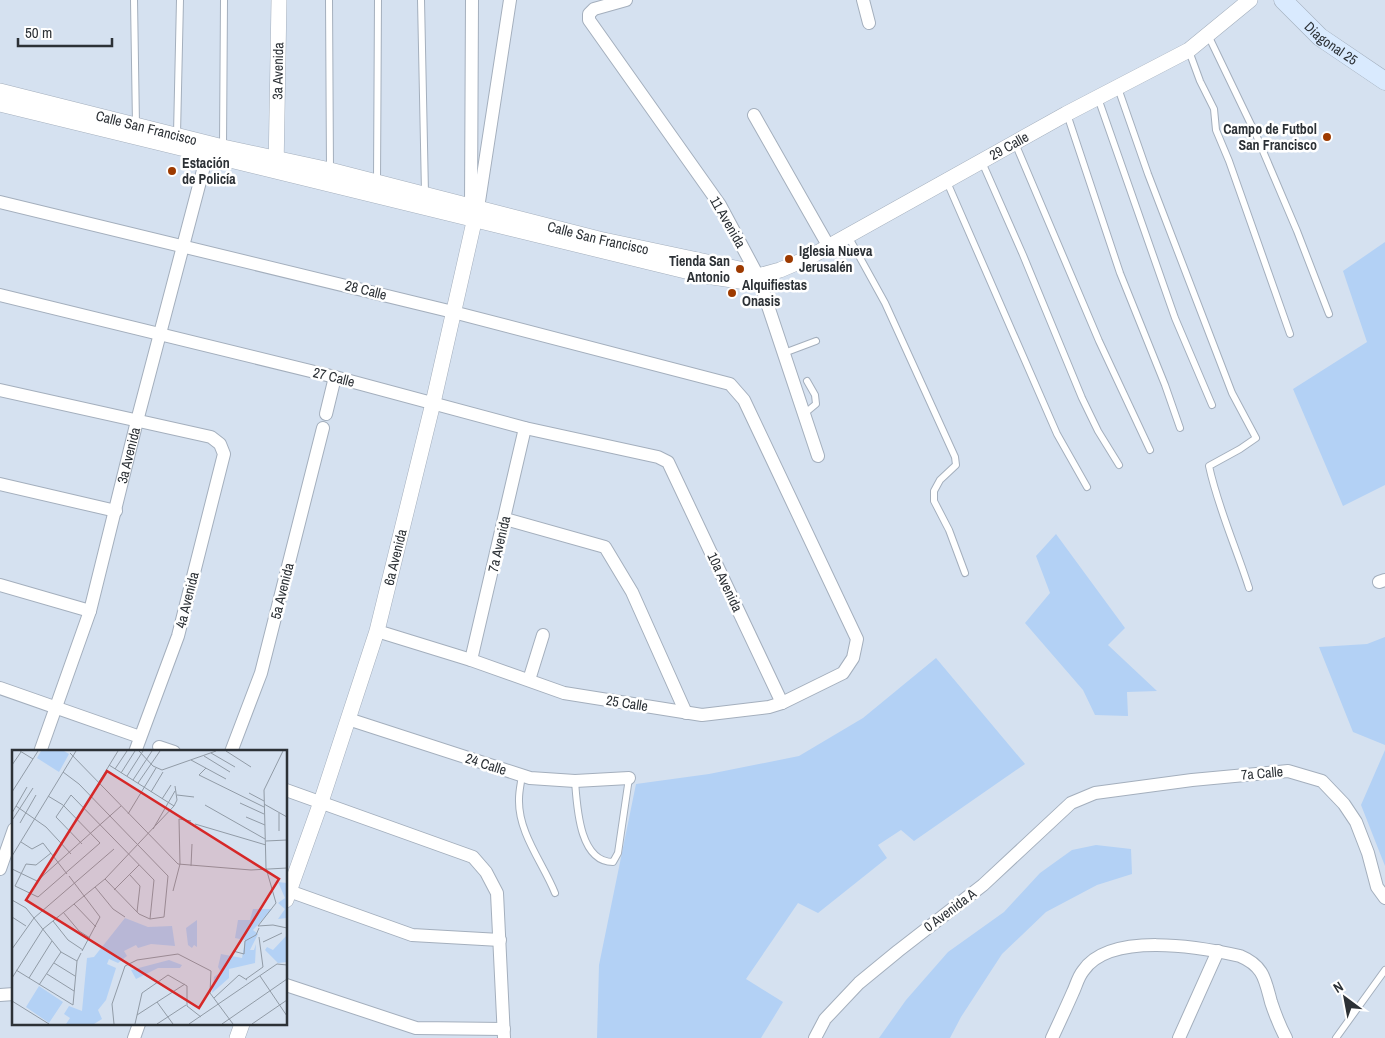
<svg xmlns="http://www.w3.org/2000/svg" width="1385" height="1038" viewBox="0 0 1385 1038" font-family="'Archivo Narrow',sans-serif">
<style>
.green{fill:#b3d1f5}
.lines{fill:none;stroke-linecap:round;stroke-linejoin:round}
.service-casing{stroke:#a4afbd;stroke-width:8}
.minor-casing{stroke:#a4afbd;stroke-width:14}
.tertiary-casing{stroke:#a4afbd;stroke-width:16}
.secondary-casing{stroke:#a4afbd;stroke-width:19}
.service{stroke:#fff;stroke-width:6}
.minor{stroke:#fff;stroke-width:12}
.tertiary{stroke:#fff;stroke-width:15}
.secondary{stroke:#d9eafe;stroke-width:18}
.poi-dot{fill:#9d3a00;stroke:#fff;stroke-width:2}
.labels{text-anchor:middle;stroke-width:5;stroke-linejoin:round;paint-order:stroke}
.street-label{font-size:14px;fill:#2c3136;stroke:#fff}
.poi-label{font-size:14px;font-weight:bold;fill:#2c3136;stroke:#fff;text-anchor:start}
.inset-road{fill:none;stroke:#919ba6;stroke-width:1}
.view{fill:#d62828;fill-opacity:0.15;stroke:#d62828;stroke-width:2.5}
.inset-edge{fill:none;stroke:#2c3136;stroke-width:2.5}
</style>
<rect width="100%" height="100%" fill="#d5e1f0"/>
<path class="green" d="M 1385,242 L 1385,485 L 1343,506 L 1293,389 L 1367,342 L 1343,271 Z
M 1056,534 L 1125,628 L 1108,645 L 1157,691 L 1127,692 L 1128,716 L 1095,715 L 1083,690 L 1025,623 L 1050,593 L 1036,556 Z
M 1385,637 L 1385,745 L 1353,732 L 1319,647 L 1367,644 Z
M 936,658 L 1025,764 L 914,841 L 901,830 L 878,845 L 887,858 L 818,913 L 798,903 L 746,979 L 783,1002 L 761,1038 L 597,1038 L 599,965 L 636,784 L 709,774 L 799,756 L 863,718 Z
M 1385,750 L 1385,866 L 1361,805 Z
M 1096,845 L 1131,849 L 1132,874 L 1097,885 L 1046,912 L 1002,954 L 961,1017 L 950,1038 L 879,1038 L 906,1000 L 948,952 L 1004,912 L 1040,873 L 1072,850 Z"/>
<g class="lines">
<g class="service-casing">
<path id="service" d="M 134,0 L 136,125
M 329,0 L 330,169
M 421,0 L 425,193
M 1208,35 L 1257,137 L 1297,231 L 1329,314
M 1189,51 L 1200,81 L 1214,109 L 1216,130 L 1229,161 L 1290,334
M 1118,88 L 1148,174 L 1232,393 L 1256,438 L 1240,449 L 1209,466 C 1218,508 1236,547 1249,588
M 1098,98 L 1175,318 L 1212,405
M 1067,114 L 1120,273 L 1165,385 L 1180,428
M 177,134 L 180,0
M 1015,143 L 1099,341 L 1150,450
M 223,146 L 224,0
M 982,162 L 1023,255 L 1082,398 L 1098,431 L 1119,465
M 377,181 L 378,0
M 947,182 L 1057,434 L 1087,487
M 848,236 L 885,303 L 955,457 L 956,465 L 940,480 L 934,491 L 934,501 L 949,530 L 965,573
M 784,353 L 816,341
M 804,414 L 816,404 L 815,395 L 807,381
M 522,775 C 521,783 519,791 519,799 C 518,833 543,863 555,893
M 575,781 C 577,806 579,862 613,862 L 618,853 L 629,778
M 1336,1038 L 1385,970"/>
</g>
<g class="minor-casing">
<g id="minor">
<path d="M 626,0 L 594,9 L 589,14 L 589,20 L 720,205 L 758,276 L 818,456"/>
<path d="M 863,0 L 869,23"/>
<path d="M 754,115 L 829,247"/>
<path d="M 0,202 L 453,312 L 730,384 L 744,400 L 857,639 L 853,658 L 843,673 L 782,703 L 769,707 L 702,715 L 564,693 L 471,660 L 377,631"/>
<path d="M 471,206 L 472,0"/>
<path d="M 478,208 L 510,0"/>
<path d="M 0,295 L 335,377 L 525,428 L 658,457 L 668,462 L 782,703"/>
<path d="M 0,390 L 211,437 L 220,444 L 224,454 L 178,636 L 135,752"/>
<path d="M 326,414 L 335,377"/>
<path d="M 0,484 L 116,511"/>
<path d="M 505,519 L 605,547 L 632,592 L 686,713"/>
<path d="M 1379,582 L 1385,580"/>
<path d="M 0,585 L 90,611"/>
<path d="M 471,660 L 525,428"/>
<path d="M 529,680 L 543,635"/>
<path d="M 0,688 L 140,737"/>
<path d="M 348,719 L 530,778 L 575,781 L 629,778"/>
<path d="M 159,747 L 174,752"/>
<path id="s1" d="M 40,752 L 90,611 L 137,421 L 207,155"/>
<path d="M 231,752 L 261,673 L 323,428"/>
<path d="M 286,790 L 473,857 L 486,872 L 497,893 L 504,1038"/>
<path d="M 0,869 L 14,829"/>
<path d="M 289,891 L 412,935 L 500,940"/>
<path d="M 286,985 L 416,1028 L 504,1029"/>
<path d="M 0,995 L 14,994"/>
<path d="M 134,1038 L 139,1024"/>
<path d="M 815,1038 L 825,1019 L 859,983 L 898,951 L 983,885 L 1071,803 L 1095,793 L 1192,780 L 1288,771 L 1322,781 L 1344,804 L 1356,822 L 1368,853 L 1377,887 L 1385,898"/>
<path d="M 1052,1038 C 1059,1023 1066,1008 1073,992 C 1076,986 1078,977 1083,971 C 1110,931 1200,947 1240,956 C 1264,966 1265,980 1271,1002 C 1275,1014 1280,1027 1286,1038"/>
<path d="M 1179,1038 L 1218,951"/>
</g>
</g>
<g class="tertiary-casing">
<g id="tertiary">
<path id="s2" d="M 0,91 L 223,147 L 330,170 L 599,239 L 749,271 L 758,276"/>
<path id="s3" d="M 0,104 L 706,276 L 746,282 L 758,276 L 780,270 L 808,258 L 1066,114 L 1189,50 L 1250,0"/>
<path id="s4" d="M 276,170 L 279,0"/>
<path id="s5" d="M 286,900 L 321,802 L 377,631 L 433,403 L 476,213"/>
<path d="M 237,1038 L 242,1024"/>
</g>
</g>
<g class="secondary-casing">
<g id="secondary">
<path id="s6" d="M 1283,0 L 1320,37 L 1385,81"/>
</g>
</g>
<use href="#service" class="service"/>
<use href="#minor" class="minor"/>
<use href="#tertiary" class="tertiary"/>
<use href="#secondary" class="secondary"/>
</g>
<g class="poi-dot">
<circle cx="1327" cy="137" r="5"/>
<circle cx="172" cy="171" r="5"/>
<circle cx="789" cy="259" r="5"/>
<circle cx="740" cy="269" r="5"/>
<circle cx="732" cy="293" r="5"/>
</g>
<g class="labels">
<g class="street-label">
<text dy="5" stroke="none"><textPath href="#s6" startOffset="65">Diagonal 25</textPath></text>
<text dy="5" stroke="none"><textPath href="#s4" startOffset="99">3a Avenida</textPath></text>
<text dy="5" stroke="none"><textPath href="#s2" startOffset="151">Calle San Francisco</textPath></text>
<text dy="5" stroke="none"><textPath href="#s3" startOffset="1064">29 Calle</textPath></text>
<text transform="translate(728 222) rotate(60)" y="5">11 Avenida</text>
<text dy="5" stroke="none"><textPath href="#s2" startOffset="616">Calle San Francisco</textPath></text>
<text transform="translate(366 290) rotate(14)" y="5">28 Calle</text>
<text transform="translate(334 377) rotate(14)" y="5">27 Calle</text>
<text dy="5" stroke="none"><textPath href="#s1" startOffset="310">3a Avenida</textPath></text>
<text transform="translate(499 544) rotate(-77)" y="5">7a Avenida</text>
<text dy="5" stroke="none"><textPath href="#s5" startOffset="360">6a Avenida</textPath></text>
<text transform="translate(725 582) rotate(65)" y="5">10a Avenida</text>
<text transform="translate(282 591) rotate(-76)" y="5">5a Avenida</text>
<text transform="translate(187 600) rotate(-76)" y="5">4a Avenida</text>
<text transform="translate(627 703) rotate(9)" y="5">25 Calle</text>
<text transform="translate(486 764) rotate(18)" y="5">24 Calle</text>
<text transform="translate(1262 773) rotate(-5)" y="5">7a Calle</text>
<text transform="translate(950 910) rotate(-37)" y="5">0 Avenida A</text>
</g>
<g class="poi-label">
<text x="1317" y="134" text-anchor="end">Campo de Futbol<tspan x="1317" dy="16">San Francisco</tspan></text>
<text x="182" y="168">Estación<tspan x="182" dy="16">de Policía</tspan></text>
<text x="799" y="256">Iglesia Nueva<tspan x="799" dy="16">Jerusalén</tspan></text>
<text x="730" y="266" text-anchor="end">Tienda San<tspan x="730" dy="16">Antonio</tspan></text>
<text x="742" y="290">Alquifiestas<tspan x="742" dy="16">Onasis</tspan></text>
</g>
</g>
<g transform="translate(12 750)">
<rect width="275" height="275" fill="#d5e1f0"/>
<path d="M 29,1 L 52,1 L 57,4 L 47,22 L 25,8 ZM 266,132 L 275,133 L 275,168 L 266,169 L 273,159 L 266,153 L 273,148 ZM 241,159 L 260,159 L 241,180 L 246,184 L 238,200 L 242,200 L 244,194 L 243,213 L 217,219 L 217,228 L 200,243 L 202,227 L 209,222 L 206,217 L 209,204 L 230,208 L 233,190 L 223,188 L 226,170 L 238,170 ZM 113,168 L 136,177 L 160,176 L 163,196 L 139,194 L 126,198 L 124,195 L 112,201 L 115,206 L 106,213 L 97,209 L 95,214 L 104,218 L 94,250 L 86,260 L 90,269 L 82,274 L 54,274 L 58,268 L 52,264 L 57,256 L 70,261 L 75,208 L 82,207 ZM 185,170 L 185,197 L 182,195 L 180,198 L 176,195 L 174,178 ZM 275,185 L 275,212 L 266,213 L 253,200 L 255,197 L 261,200 ZM 157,210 L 170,215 L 168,218 L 146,218 L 124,229 L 119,220 ZM 27,236 L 51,252 L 37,273 L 14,257 Z" fill="#b3d1f5"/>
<path class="inset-road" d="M 8,1 L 21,9M 127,1 L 141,16 L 150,20 L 204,1M 214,1 L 239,17M 271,1 L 252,40 L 254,118 L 264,153 L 246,176 L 261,175 L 275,178M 58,3 L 166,114 L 239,120 L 275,118M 199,3 L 223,17M 192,6 L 218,22M 179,10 L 214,29M 0,15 L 9,2M 97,15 L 162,56M 194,18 L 187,25 L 252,57M 103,19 L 115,1M 51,22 L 67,34 L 156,126 L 152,167 L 138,169 L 127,164 L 93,129M 109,23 L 123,1M 115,26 L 131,1M 121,30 L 140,1M 87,32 L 106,1M 126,33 L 148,1M 0,42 L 26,1M 139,42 L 151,22M 237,43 L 252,51M 165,45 L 182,47M 36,46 L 51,55 L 88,93 L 26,147 L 3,136 L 14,114 L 24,115 L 39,103M 150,49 L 159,35M 228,53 L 252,64M 252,54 L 275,67M 193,55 L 253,89M 4,56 L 34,77 L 59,104M 0,63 L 15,37M 267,63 L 267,81M 116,64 L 144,18M 234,67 L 253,75M 1,69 L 21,38M 8,73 L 24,45M 183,74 L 254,95M 141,79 L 163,41M 254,91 L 275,90M 9,92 L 20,99 L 31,93 L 55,124M 70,94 L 44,67 L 59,45 L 142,130 L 138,169M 0,106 L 64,1M 179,116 L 180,94M 0,119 L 25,131 L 109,56M 118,125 L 128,136 L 125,162M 57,126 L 88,167 L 70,201M 83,137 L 101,159 L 113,167M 102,140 L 127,115M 161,141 L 168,114 L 167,69 L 179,71M 0,150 L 14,158 L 49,202 L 65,211M 62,154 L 84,177M 51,162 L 67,181 L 78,188M 0,167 L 14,176M 41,171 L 56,190 L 71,200M 251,192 L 270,183M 0,199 L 22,168 L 102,99M 221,201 L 232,204 L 233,191 L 244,185 L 247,178M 42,213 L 63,226M 4,220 L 61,255 L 65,211 L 69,203M 35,224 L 62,241M 248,226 L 275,266M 0,228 L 31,179 L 93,129 L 162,56 L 165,50 L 163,36M 17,228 L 40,191M 234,229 L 251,217 L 247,187M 27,235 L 49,202M 202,248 L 227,225 L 235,230M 0,251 L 37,274M 145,252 L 161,274M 125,265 L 173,234M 102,274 L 100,254 L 113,216 L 125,210 L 166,204 L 199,221 L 198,243 L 221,274M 123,274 L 130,243 L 156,225 L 175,236 L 175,256 L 189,267M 145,274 L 174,255M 177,274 L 265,214 L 275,215M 210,274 L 275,229M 240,274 L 275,250"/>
<path class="view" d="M 95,21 L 267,129 L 187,258 L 14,150 Z"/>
<rect width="275" height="275" class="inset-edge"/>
</g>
<g transform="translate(1345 998) rotate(328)" stroke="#ffffff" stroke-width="4" paint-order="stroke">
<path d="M0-4L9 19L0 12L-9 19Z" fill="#2c3136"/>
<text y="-8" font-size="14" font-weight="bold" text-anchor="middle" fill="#2c3136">N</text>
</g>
<path d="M18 38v8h94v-8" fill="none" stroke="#2c3136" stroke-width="2.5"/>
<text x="25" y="38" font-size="15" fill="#2c3136" stroke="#ffffff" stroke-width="4" paint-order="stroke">50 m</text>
</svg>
